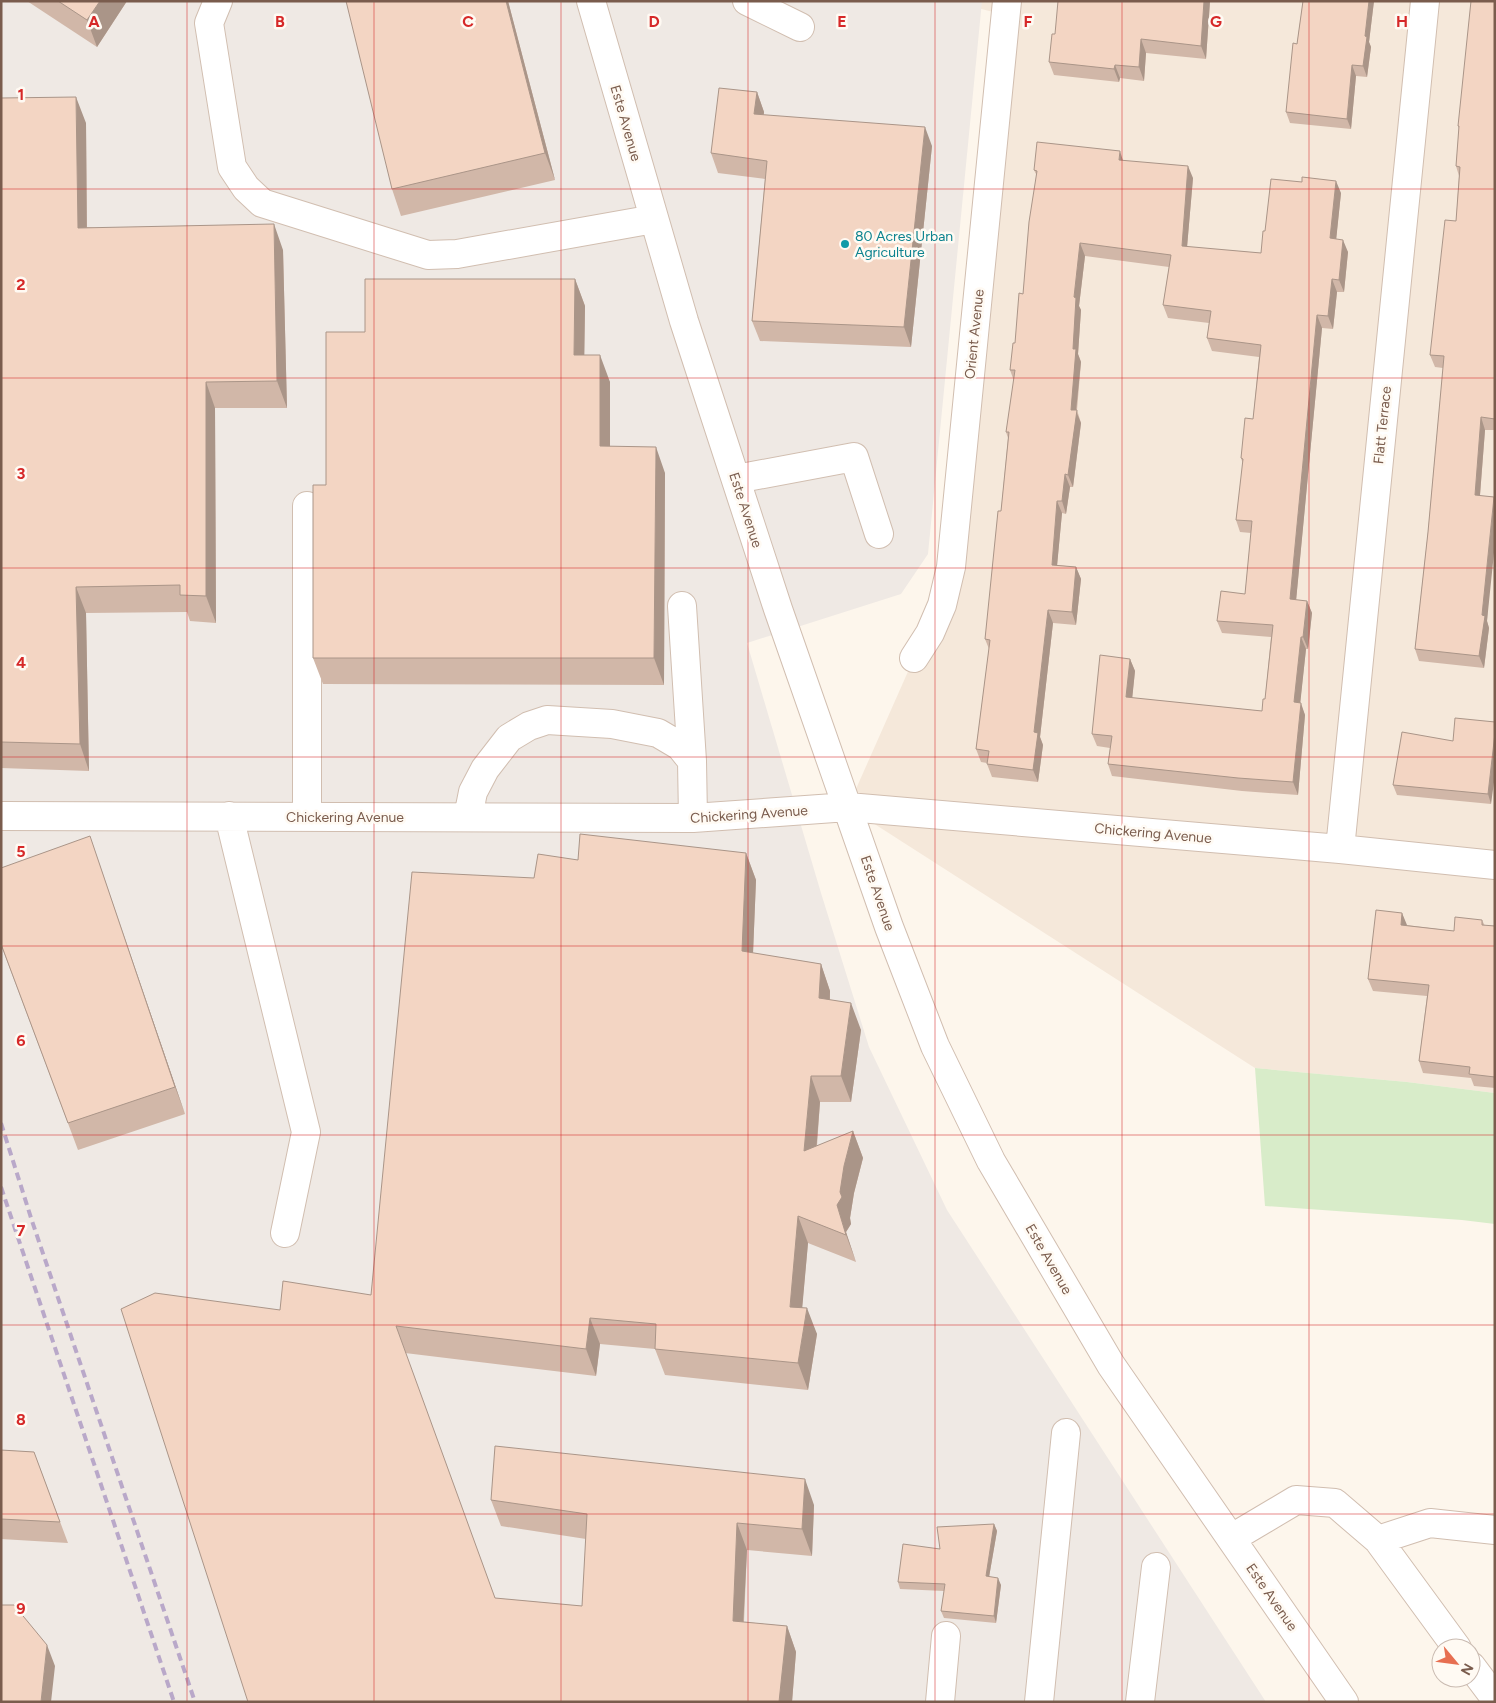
<svg xmlns="http://www.w3.org/2000/svg" width="1496" height="1703" viewBox="0 0 1496 1703" font-family="Figtree,sans-serif">
<style>
.residential{fill:#f5e8da}
.industrial{fill:#efe9e4}
.green{fill:#d8ecc9}
.lines{fill:none;stroke-linecap:round;stroke-linejoin:round}
.minor-casing{stroke:#d1beb0;stroke-width:30}
.minor{stroke:#fff;stroke-width:28}
.rail{stroke:#b9a8c9;stroke-width:4;stroke-dasharray:8 5;stroke-linecap:butt}
.wall{fill:#d1b7a8}
.shaded-wall{fill:#aa9588}
.building{fill:#f3d5c3;stroke:#aa9588}
.grid{fill:none;stroke:#d62828;stroke-width:1;stroke-opacity:0.55}
.culture-dot{fill:#0f9aa8;stroke:#fffaf3;stroke-width:2}
.labels{text-anchor:middle;stroke-width:5;stroke-linejoin:round;paint-order:stroke}
.street-label{font-size:14px;fill:#7a5c4d;stroke:#fffaf3}
.culture-label{font-size:14px;fill:#0d838f;stroke:#fffaf3;text-anchor:start}
.grid-label{font-size:16px;text-anchor:middle;font-weight:bold;fill:#d62828;stroke:#fffaf3;stroke-width:5;stroke-linejoin:round;paint-order:stroke}
</style>
<rect width="100%" height="100%" fill="#fdf6ec"/>
<path class="residential" d="M 950,1 L 1495,1 L 1495,1093 L 1407,1082 L 1255,1068 L 848,807 L 914,658 L 930,633 L 1005,15 Z"/>
<path class="industrial" d="M 1,1 L 982,1 L 928,554 L 901,594 L 747,643 L 821,893 L 869,1047 L 947,1210 L 1266,1702 L 1,1702 Z"/>
<path class="green" d="M 1255,1068 L 1407,1082 L 1495,1093 L 1495,1224 L 1462,1220 L 1265,1206 Z"/>
<g class="lines">
<g class="minor-casing">
<path id="minor" d="M 218,1 L 209,23 L 232,167 L 246,188 L 262,203 L 428,255 L 457,254 L 654,219
M 591,1 L 684,321 L 778,609 L 889,927 L 935,1046 L 991,1161 L 1111,1365 L 1344,1702
M 747,1 L 800,27
M 736,479 L 854,457 L 879,534
M 682,606 L 692,761
M 914,658 L 930,633 L 942,605 L 951,567 L 1007,1
M 1,816 L 693,818 L 848,807 L 1340,849 L 1495,865
M 229,816 L 306,1132 L 285,1233
M 307,816 L 307,506
M 468,817 L 473,792 L 485,769 L 509,738 L 529,726 L 547,720 L 612,724 L 658,733 L 680,746 L 692,761 L 693,818
M 1340,849 L 1425,1
M 1232,1538 L 1296,1500 L 1335,1503 L 1378,1540 L 1457,1648
M 1378,1540 L 1430,1523 L 1495,1530
M 1471,1666 L 1495,1698
M 940,1702 L 946,1636
M 1039,1702 L 1066,1433
M 1140,1702 L 1156,1567"/>
</g>
<use href="#minor" class="minor"/>
<path class="rail" d="M 1,1123 L 32,1221 L 195,1702
M 1,1187 L 174,1702"/>
</g>
<path class="wall" d="M 27,1 L 127,1 L 97,47 Z
M 508,1 L 555,180 L 401,216 L 392,189 Z
M 1210,1 L 1206,59 L 1146,53 L 1144,81 L 1120,78 L 1119,82 L 1054,75 L 1049,62 L 1055,34 Z
M 1303,1 L 1374,1 L 1369,42 L 1371,47 L 1367,77 L 1356,76 L 1351,129 L 1290,123 L 1286,112 L 1297,44 Z
M 1495,1 L 1495,430 L 1485,430 L 1480,496 L 1494,497 L 1495,500 L 1487,621 L 1489,628 L 1484,668 L 1419,661 L 1415,649 L 1428,532 L 1443,368 L 1435,367 L 1430,355 L 1456,221 L 1459,176 L 1456,166 L 1459,129 L 1458,126 Z
M 757,92 L 764,112 L 764,115 L 932,146 L 911,347 L 760,341 L 752,321 L 765,179 L 718,173 L 711,153 Z
M 1,98 L 86,123 L 87,227 L 283,250 L 287,408 L 215,408 L 216,623 L 190,621 L 187,612 L 86,613 L 89,771 L 1,768 Z
M 1123,160 L 1193,178 L 1187,247 L 1261,253 L 1265,231 L 1341,193 L 1336,239 L 1348,252 L 1344,292 L 1337,292 L 1333,329 L 1322,328 L 1296,600 L 1307,601 L 1312,613 L 1308,649 L 1306,649 L 1300,703 L 1305,715 L 1298,795 L 1242,791 L 1112,776 L 1108,764 L 1110,748 L 1097,746 L 1092,734 L 1130,659 L 1135,671 L 1132,698 L 1262,711 L 1265,699 L 1271,637 L 1222,633 L 1217,621 L 1245,594 L 1251,533 L 1240,532 L 1236,520 L 1243,464 L 1241,458 L 1253,419 L 1259,357 L 1212,351 L 1207,338 L 1209,323 L 1168,318 L 1163,305 L 1169,267 L 1085,256 L 1079,306 L 1081,310 L 1078,354 L 1081,362 L 1077,410 L 1081,423 L 1073,487 L 1070,487 L 1066,514 L 1062,513 L 1057,565 L 1076,567 L 1081,579 L 1076,625 L 1053,623 L 1040,737 L 1043,745 L 1038,782 L 992,777 L 987,764 L 987,763 L 981,762 L 976,749 L 989,649 L 985,639 L 1001,511 L 1008,438 L 1006,432 L 1014,381 L 1010,370 L 1015,343 L 1023,294 L 1037,176 L 1034,170 Z
M 575,279 L 585,306 L 584,355 L 610,382 L 610,446 L 665,473 L 664,685 L 323,684 L 313,658 L 326,485 L 365,332 Z
M 1495,722 L 1491,804 L 1397,795 L 1393,785 L 1453,741 Z
M 746,853 L 756,880 L 753,953 L 821,964 L 830,991 L 830,1000 L 861,1030 L 851,1102 L 820,1102 L 817,1146 L 853,1131 L 863,1158 L 854,1193 L 850,1218 L 851,1224 L 846,1232 L 856,1262 L 808,1243 L 802,1307 L 817,1334 L 808,1390 L 665,1375 L 655,1349 L 600,1344 L 596,1376 L 405,1353 L 495,1598 L 582,1606 L 586,1539 L 501,1526 L 491,1500 L 814,1505 L 812,1556 L 747,1550 L 744,1622 L 787,1626 L 796,1652 L 792,1702 L 248,1702 L 280,1310 L 371,1295 L 534,878 L 578,860 Z
M 99,863 L 185,1114 L 78,1150 L 1,945 Z
M 1402,913 L 1406,925 L 1454,931 L 1482,920 L 1485,926 L 1495,926 L 1495,1088 L 1474,1086 L 1471,1078 L 1423,1073 L 1419,1061 L 1427,996 L 1373,991 L 1368,979 Z
M 1,1450 L 34,1452 L 68,1543 L 1,1539 Z
M 994,1524 L 997,1531 L 989,1577 L 1001,1585 L 996,1623 L 944,1618 L 941,1611 L 944,1591 L 900,1589 L 898,1582 L 940,1549 Z"/>
<path class="shaded-wall" d="M 100,1 L 127,1 L 97,47 L 87,20 Z
M 506,1 L 508,1 L 555,180 L 545,153 Z
M 1204,1 L 1210,1 L 1206,59 L 1201,46 Z
M 1369,1 L 1374,1 L 1369,42 L 1371,47 L 1367,77 L 1363,66 L 1365,36 Z
M 1141,39 L 1146,53 L 1144,81 L 1139,67 Z
M 1115,65 L 1120,78 L 1119,82 L 1114,69 Z
M 1352,65 L 1356,76 L 1351,129 L 1347,119 Z
M 757,92 L 764,112 L 761,134 L 754,114 Z
M 76,97 L 86,123 L 87,254 L 78,228 Z
M 925,127 L 932,146 L 911,347 L 904,327 Z
M 1120,151 L 1124,164 L 1119,160 Z
M 1188,166 L 1193,178 L 1186,259 L 1182,246 Z
M 1336,181 L 1341,193 L 1335,251 L 1330,238 Z
M 274,224 L 283,250 L 287,408 L 277,381 Z
M 1343,240 L 1348,252 L 1344,292 L 1339,280 Z
M 1080,243 L 1085,256 L 1079,306 L 1081,310 L 1078,354 L 1081,362 L 1076,411 L 1081,423 L 1073,487 L 1068,475 L 1074,297 Z
M 575,279 L 585,306 L 584,381 L 574,355 Z
M 1332,279 L 1337,292 L 1333,329 L 1328,316 Z
M 1317,315 L 1322,328 L 1295,612 L 1290,599 Z
M 600,355 L 610,382 L 610,473 L 600,446 Z
M 206,382 L 215,408 L 216,623 L 206,596 Z
M 1481,417 L 1485,430 L 1479,507 L 1475,495 Z
M 656,447 L 665,473 L 664,685 L 654,658 Z
M 1065,474 L 1070,487 L 1066,514 L 1062,501 Z
M 1494,497 L 1495,500 L 1495,543 L 1487,621 L 1489,628 L 1484,668 L 1479,656 L 1482,615 Z
M 1057,501 L 1062,513 L 1056,577 L 1052,565 Z
M 1076,567 L 1081,579 L 1076,625 L 1072,612 Z
M 76,587 L 86,613 L 89,771 L 80,744 Z
M 1307,601 L 1312,613 L 1308,649 L 1303,637 Z
M 1048,610 L 1053,623 L 1040,737 L 1043,745 L 1038,782 L 1033,770 L 1034,732 Z
M 1301,637 L 1306,649 L 1299,715 L 1294,702 Z
M 1130,659 L 1135,671 L 1131,710 L 1126,697 Z
M 1301,703 L 1305,715 L 1298,795 L 1293,782 Z
M 1495,733 L 1495,775 L 1491,804 L 1488,794 Z
M 90,836 L 99,863 L 185,1114 L 175,1087 Z
M 746,853 L 756,880 L 752,978 L 742,951 Z
M 1402,913 L 1407,925 L 1405,936 L 1401,925 Z
M 821,964 L 830,991 L 829,1025 L 819,998 Z
M 851,1003 L 861,1030 L 851,1102 L 841,1076 Z
M 811,1076 L 820,1102 L 814,1178 L 804,1151 Z
M 853,1131 L 863,1158 L 854,1193 L 850,1218 L 851,1224 L 846,1232 L 856,1262 L 846,1235 L 837,1205 L 844,1166 Z
M 798,1216 L 808,1243 L 800,1333 L 790,1307 Z
M 807,1308 L 817,1334 L 808,1390 L 798,1363 Z
M 590,1318 L 600,1344 L 596,1376 L 586,1349 Z
M 805,1479 L 814,1505 L 812,1556 L 802,1529 Z
M 737,1523 L 747,1550 L 742,1647 L 733,1621 Z
M 994,1524 L 997,1531 L 988,1583 L 986,1576 Z
M 998,1578 L 1001,1585 L 996,1623 L 994,1616 Z
M 787,1626 L 796,1652 L 792,1702 L 779,1702 Z
M 47,1645 L 55,1666 L 51,1702 L 41,1702 Z"/>
<path class="building" d="M 58,1 L 100,1 L 87,20 Z
M 346,1 L 506,1 L 545,153 L 392,189 Z
M 1058,1 L 1204,1 L 1201,46 L 1141,39 L 1139,67 L 1115,65 L 1114,69 L 1049,62 L 1052,34 L 1055,34 Z
M 1303,1 L 1369,1 L 1365,36 L 1367,37 L 1363,66 L 1352,65 L 1347,119 L 1286,112 L 1293,43 L 1297,44 Z
M 1471,1 L 1495,1 L 1495,419 L 1481,417 L 1475,495 L 1494,497 L 1482,615 L 1485,616 L 1479,656 L 1415,649 L 1428,532 L 1444,356 L 1430,355 L 1445,220 L 1456,221 L 1460,167 L 1456,166 L 1459,126 L 1458,126 Z
M 719,88 L 757,92 L 754,114 L 925,127 L 904,327 L 752,321 L 767,161 L 711,153 Z
M 76,97 L 78,228 L 274,224 L 277,381 L 206,382 L 206,596 L 180,595 L 180,585 L 76,587 L 80,744 L 1,742 L 1,98 Z
M 1037,142 L 1120,151 L 1119,160 L 1188,166 L 1182,246 L 1261,253 L 1263,231 L 1265,231 L 1271,179 L 1302,182 L 1302,177 L 1336,181 L 1330,238 L 1343,240 L 1339,280 L 1332,279 L 1328,316 L 1317,315 L 1290,599 L 1307,601 L 1303,637 L 1301,637 L 1294,702 L 1301,703 L 1293,782 L 1238,778 L 1108,764 L 1112,736 L 1092,734 L 1100,655 L 1130,659 L 1126,697 L 1262,711 L 1263,699 L 1265,699 L 1273,625 L 1217,621 L 1221,591 L 1245,594 L 1252,521 L 1236,520 L 1243,459 L 1241,458 L 1245,418 L 1253,419 L 1261,345 L 1207,338 L 1211,311 L 1163,305 L 1171,255 L 1080,243 L 1074,297 L 1076,298 L 1073,349 L 1076,349 L 1071,410 L 1077,410 L 1068,475 L 1065,474 L 1062,501 L 1057,501 L 1052,565 L 1076,567 L 1072,612 L 1048,610 L 1034,732 L 1038,733 L 1033,770 L 987,764 L 989,751 L 976,749 L 990,640 L 985,639 L 998,511 L 1001,511 L 1009,432 L 1006,432 L 1015,370 L 1010,370 L 1013,343 L 1015,343 L 1019,293 L 1023,294 L 1029,222 L 1037,171 L 1034,170 Z
M 365,279 L 575,279 L 574,355 L 600,355 L 600,446 L 656,447 L 654,658 L 313,658 L 313,485 L 326,485 L 326,332 L 365,332 Z
M 1455,718 L 1495,722 L 1495,733 L 1488,794 L 1393,785 L 1402,732 L 1453,741 Z
M 580,834 L 746,853 L 742,951 L 821,964 L 819,998 L 851,1003 L 841,1076 L 811,1076 L 804,1151 L 853,1131 L 844,1166 L 840,1192 L 842,1197 L 837,1205 L 846,1235 L 798,1216 L 790,1307 L 807,1308 L 798,1363 L 655,1349 L 656,1324 L 590,1318 L 586,1349 L 396,1326 L 495,1598 L 582,1606 L 587,1514 L 491,1500 L 495,1446 L 805,1479 L 802,1529 L 737,1523 L 733,1621 L 787,1626 L 779,1702 L 248,1702 L 121,1309 L 155,1293 L 280,1310 L 283,1281 L 371,1295 L 412,872 L 534,878 L 538,854 L 578,860 Z
M 90,836 L 175,1087 L 68,1123 L 1,944 L 1,868 Z
M 1376,910 L 1402,913 L 1401,925 L 1454,931 L 1455,917 L 1482,920 L 1482,925 L 1495,926 L 1495,1077 L 1469,1074 L 1470,1067 L 1419,1061 L 1429,985 L 1368,979 Z
M 1,1450 L 34,1452 L 60,1522 L 1,1519 Z
M 994,1524 L 986,1576 L 998,1578 L 994,1616 L 941,1611 L 945,1584 L 898,1582 L 903,1544 L 940,1549 L 937,1527 Z
M 1,1605 L 14,1605 L 47,1645 L 41,1702 L 1,1702 Z"/>
<path class="grid" d="M 187,1 L 187,1702M 374,1 L 374,1702M 561,1 L 561,1702M 748,1 L 748,1702M 935,1 L 935,1702M 1122,1 L 1122,1702M 1309,1 L 1309,1702M 1,189 L 1495,189M 1,378 L 1495,378M 1,568 L 1495,568M 1,757 L 1495,757M 1,946 L 1495,946M 1,1135 L 1495,1135M 1,1325 L 1495,1325M 1,1514 L 1495,1514"/>
<circle class="culture-dot" cx="845" cy="244" r="5"/>
<g class="labels">
<g class="street-label">
<text transform="translate(626 123) rotate(74)" y="5">Este Avenue</text>
<text transform="translate(974 334) rotate(-84)" y="5">Orient Avenue</text>
<text transform="translate(1382 425) rotate(-84)" y="5">Flatt Terrace</text>
<text transform="translate(746 510) rotate(72)" y="5">Este Avenue</text>
<text transform="translate(749 814) rotate(-4)" y="5">Chickering Avenue</text>
<text x="345" y="822">Chickering Avenue</text>
<text transform="translate(1153 833) rotate(5)" y="5">Chickering Avenue</text>
<text transform="translate(878 893) rotate(71)" y="5">Este Avenue</text>
<text transform="translate(1049 1259) rotate(60)" y="5">Este Avenue</text>
<text transform="translate(1272 1597) rotate(55)" y="5">Este Avenue</text>
</g>
<g class="culture-label">
<text x="855" y="241">80 Acres Urban<tspan x="855" dy="16">Agriculture</tspan></text>
</g>
</g>
<g class="grid-label">
<text x="94" y="27">A</text>
<text x="280" y="27">B</text>
<text x="468" y="27">C</text>
<text x="654" y="27">D</text>
<text x="842" y="27">E</text>
<text x="1028" y="27">F</text>
<text x="1216" y="27">G</text>
<text x="1402" y="27">H</text>
<text x="21" y="100">1</text>
<text x="21" y="290">2</text>
<text x="21" y="479">3</text>
<text x="21" y="668">4</text>
<text x="21" y="857">5</text>
<text x="21" y="1046">6</text>
<text x="21" y="1236">7</text>
<text x="21" y="1425">8</text>
<text x="21" y="1614">9</text>
</g>
<rect width="1496" height="1703" fill="none" stroke="#7a5c4d" stroke-width="5"/>
<g transform="translate(1456 1663) rotate(119)"><circle r="24" fill="#fffaf3" stroke="#cabbb1"/>
<path d="M0-4L9 19L0 12L-9 19Z" fill="#e76f51"/>
<text y="-8" font-size="14" font-weight="bold" text-anchor="middle" fill="#7a5c4d">N</text>
</g>
</svg>
